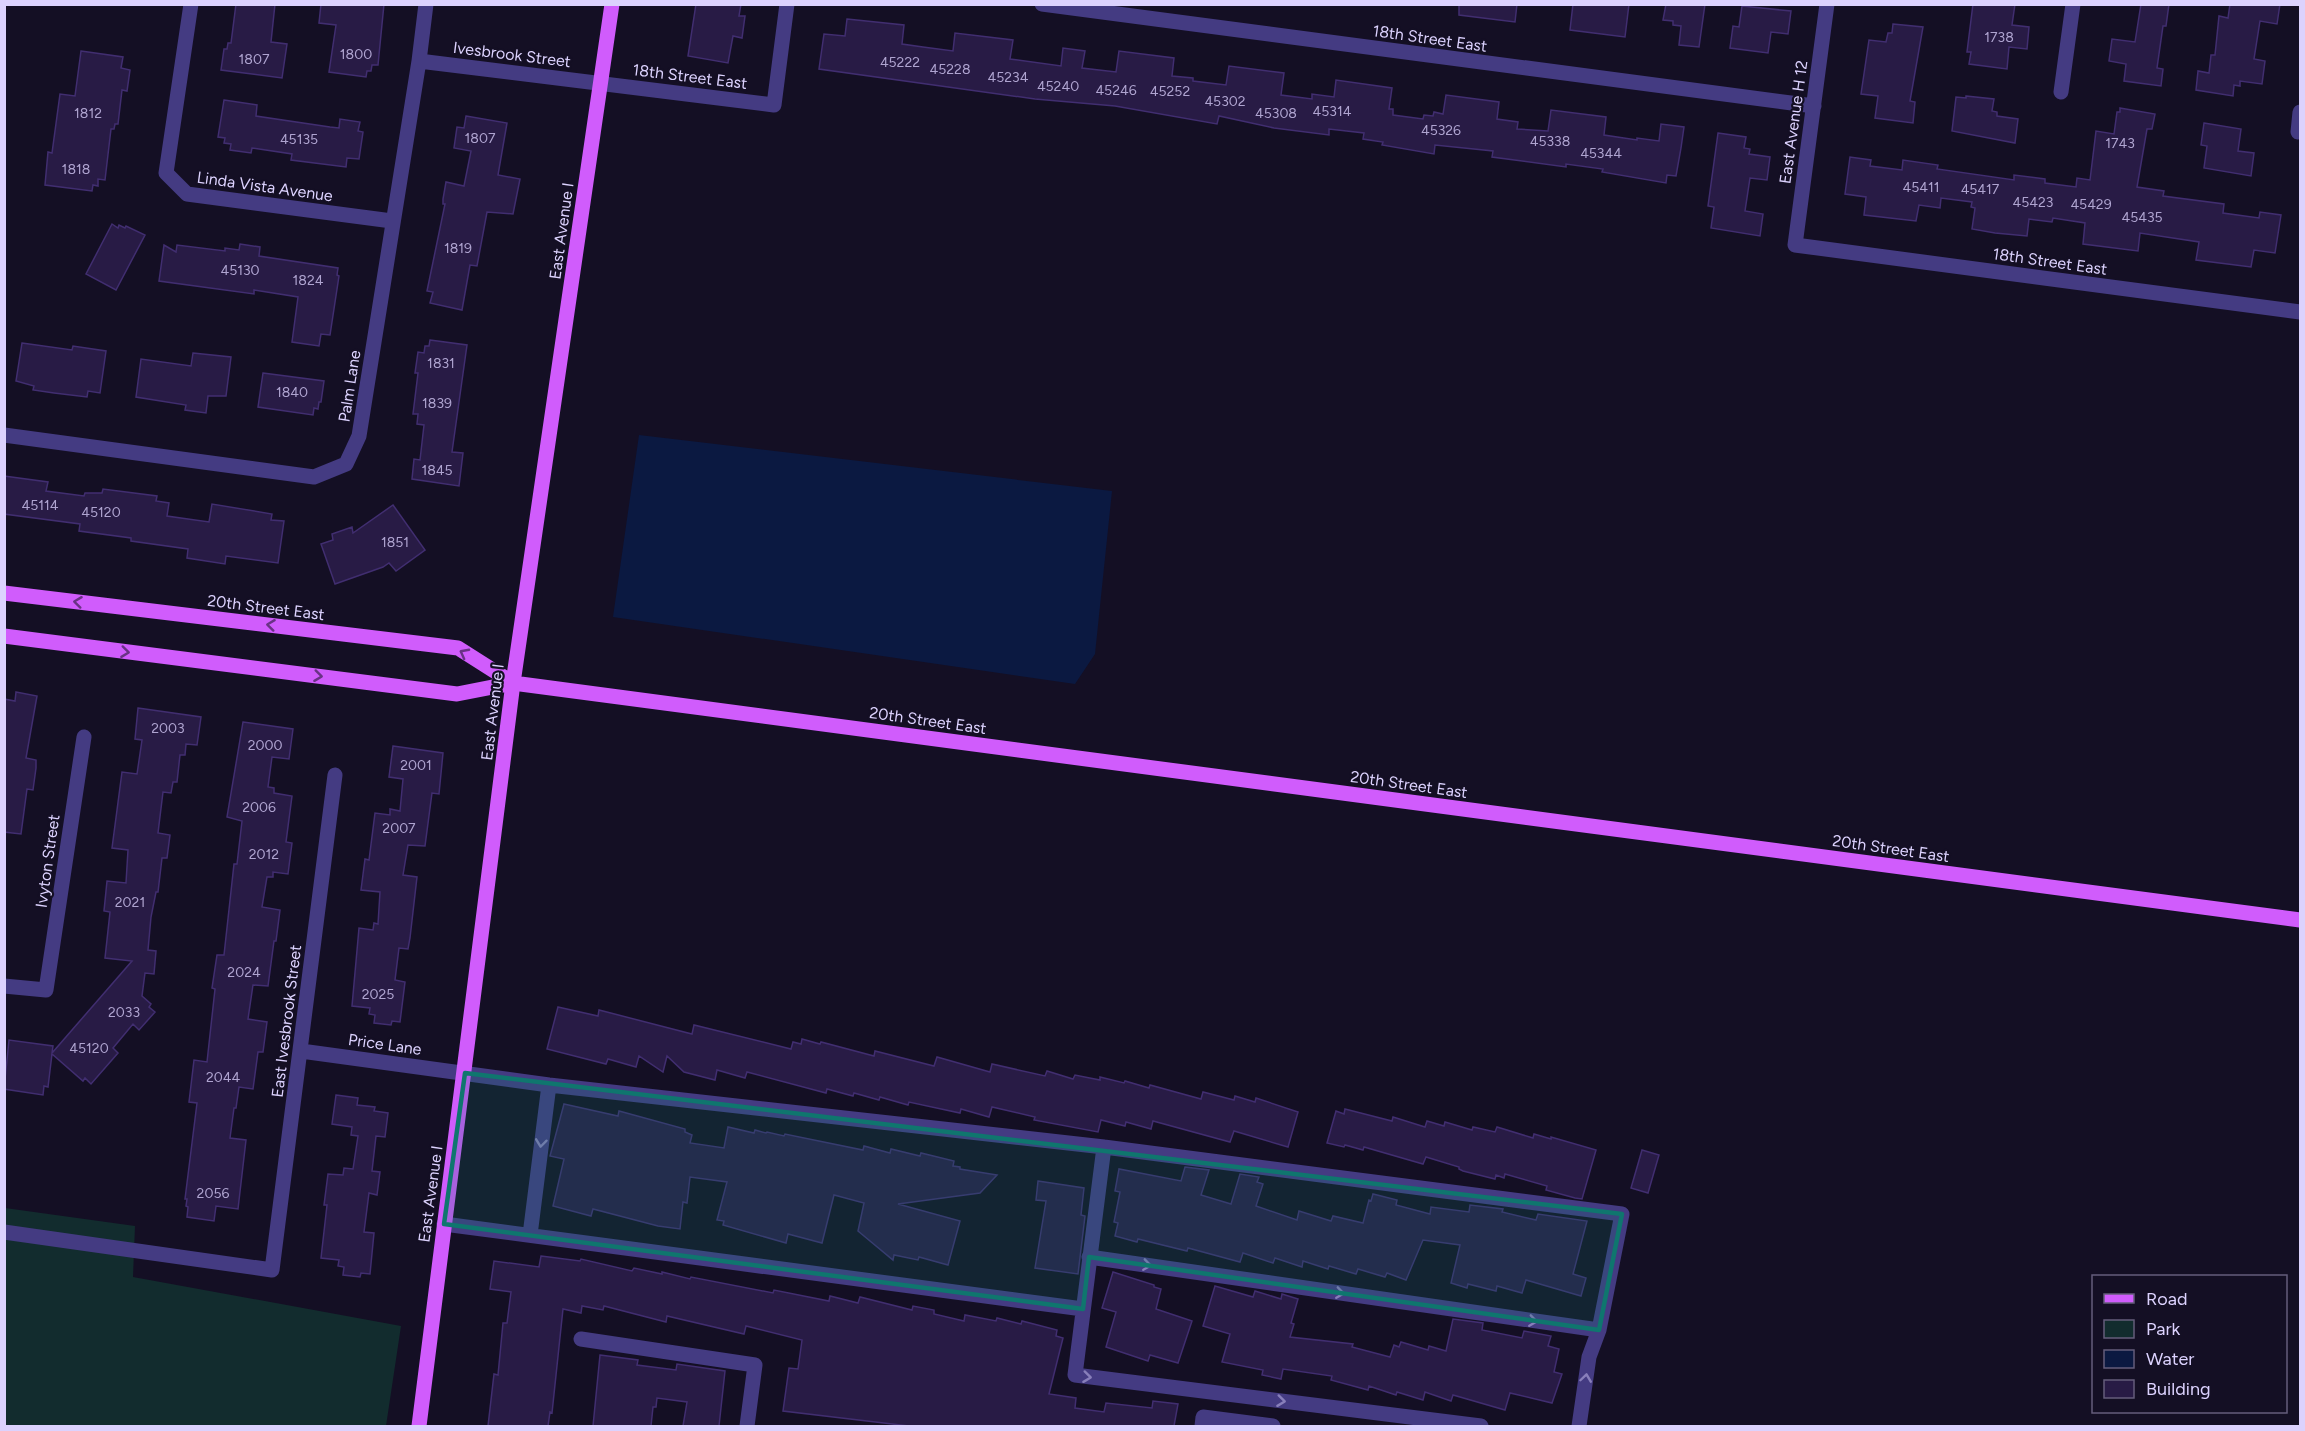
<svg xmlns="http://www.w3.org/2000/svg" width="2305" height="1431" viewBox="0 0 2305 1431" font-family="Figtree,sans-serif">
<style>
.green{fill:#122c2e}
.water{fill:#0b1941}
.building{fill:#281b45;stroke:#412e70;stroke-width:1.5}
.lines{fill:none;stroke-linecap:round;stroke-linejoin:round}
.minor{stroke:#443b82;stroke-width:15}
.major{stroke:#d05cfc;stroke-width:15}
.oneway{stroke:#693285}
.oneway2{stroke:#887fba}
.marked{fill:#0f766e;fill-opacity:0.2;stroke:#0f766e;stroke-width:4.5;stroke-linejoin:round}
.labels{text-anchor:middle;stroke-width:4.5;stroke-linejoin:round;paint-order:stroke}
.number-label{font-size:14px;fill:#afa4d0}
.street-label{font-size:16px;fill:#dcd2fe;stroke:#140f24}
</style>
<rect width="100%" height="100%" fill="#140f24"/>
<path class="green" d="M 5,1208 L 135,1226 L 133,1277 L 401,1326 L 386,1426 L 5,1426 Z"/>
<path class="water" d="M 639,435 L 1112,491 L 1095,654 L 1075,684 L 613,617 Z"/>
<path class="building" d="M 236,4 L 275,4 L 271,42 L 287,44 L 282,78 L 221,70 L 224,49 L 227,49 L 228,43 L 231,43 Z
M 321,4 L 384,4 L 378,65 L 372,65 L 371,71 L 367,71 L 366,77 L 329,72 L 336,25 L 319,23 Z
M 696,4 L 741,4 L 739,16 L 745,16 L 742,38 L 733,36 L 728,63 L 688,56 Z
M 1459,4 L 1517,4 L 1515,22 L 1459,15 Z
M 1573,4 L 1629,4 L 1625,37 L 1570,30 Z
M 1666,4 L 1705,4 L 1699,47 L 1679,45 L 1681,26 L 1673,25 L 1673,21 L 1663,20 Z
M 1973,4 L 2015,4 L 2012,25 L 2029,27 L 2027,49 L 2009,47 L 2007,69 L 1969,64 L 1971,52 L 1967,52 Z
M 2141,4 L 2169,4 L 2166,26 L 2163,26 L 2157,68 L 2163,69 L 2161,86 L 2124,81 L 2126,64 L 2109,61 L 2112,39 L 2135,42 Z
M 2230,4 L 2280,4 L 2277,24 L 2260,21 L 2254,59 L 2265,61 L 2262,84 L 2240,81 L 2240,86 L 2234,85 L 2233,96 L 2196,90 L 2198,71 L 2209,73 L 2211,55 L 2215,55 L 2219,16 L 2228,18 Z
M 1742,6 L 1791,11 L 1788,34 L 1771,32 L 1768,53 L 1730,48 L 1733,26 L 1739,27 Z
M 847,19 L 904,25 L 902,44 L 923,47 L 953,51 L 955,33 L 1013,40 L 1010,59 L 1061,66 L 1063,48 L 1085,51 L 1082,68 L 1116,72 L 1119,51 L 1174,58 L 1172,76 L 1193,78 L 1193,81 L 1226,85 L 1229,66 L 1284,73 L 1281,95 L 1312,99 L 1312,94 L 1334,97 L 1336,80 L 1392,88 L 1389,109 L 1393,109 L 1393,115 L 1423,119 L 1424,115 L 1433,116 L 1434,112 L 1443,114 L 1446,95 L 1499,102 L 1497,119 L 1518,122 L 1517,129 L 1548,131 L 1551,110 L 1606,117 L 1604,135 L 1637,140 L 1637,138 L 1659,141 L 1661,124 L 1684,127 L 1681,148 L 1676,176 L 1667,175 L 1666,183 L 1602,172 L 1603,169 L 1566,164 L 1566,167 L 1492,157 L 1493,151 L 1435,145 L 1434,154 L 1382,145 L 1383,142 L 1363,139 L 1364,133 L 1329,129 L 1329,135 L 1274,128 L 1219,116 L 1217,124 L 1115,106 L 1035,99 L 819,69 L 824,34 L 845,36 Z
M 1893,24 L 1923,27 L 1910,101 L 1915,102 L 1913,123 L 1875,118 L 1878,96 L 1861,94 L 1869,40 L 1886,42 L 1888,33 L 1892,33 Z
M 81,51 L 123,57 L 121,68 L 130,70 L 127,91 L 122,90 L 118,124 L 115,124 L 114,129 L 111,129 L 105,180 L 98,179 L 98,186 L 93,185 L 92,191 L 45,185 L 48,152 L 52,153 L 60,94 L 75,96 Z
M 1966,96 L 1994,99 L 1992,111 L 1997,112 L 1997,116 L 2018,119 L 2015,143 L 1952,131 L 1956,97 L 1966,98 Z
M 224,100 L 257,105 L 256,116 L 330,127 L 339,128 L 340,119 L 360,122 L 358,131 L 363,132 L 359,159 L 347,158 L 346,167 L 291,160 L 292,154 L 252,148 L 251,153 L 230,150 L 231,144 L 224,143 L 225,138 L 218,137 Z
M 2120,108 L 2155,114 L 2152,129 L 2147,129 L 2137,187 L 2164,191 L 2163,196 L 2224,204 L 2223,213 L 2259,218 L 2260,212 L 2281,215 L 2275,253 L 2254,250 L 2251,267 L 2196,260 L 2199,242 L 2140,233 L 2138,251 L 2083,244 L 2085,223 L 2053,218 L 2052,222 L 2029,219 L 2027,236 L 1995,233 L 1972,229 L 1975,208 L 1971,207 L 1972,202 L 1941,198 L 1940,208 L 1919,205 L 1916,221 L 1864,215 L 1866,197 L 1845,194 L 1850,157 L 1871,160 L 1870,166 L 1902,170 L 1903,160 L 1938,165 L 1937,169 L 2014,180 L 2014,175 L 2045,179 L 2045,183 L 2076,187 L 2077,178 L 2090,180 L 2096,131 L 2114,134 L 2117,112 L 2120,112 Z
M 466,116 L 507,123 L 498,175 L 520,179 L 513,214 L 487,212 L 477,266 L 470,265 L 462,310 L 430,303 L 433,292 L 427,291 L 445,204 L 443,204 L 443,199 L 446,182 L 464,186 L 471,151 L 454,148 L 457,127 L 464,128 Z
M 2204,123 L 2241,129 L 2238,151 L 2254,153 L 2251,176 L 2204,168 L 2207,146 L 2201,145 Z
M 1718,133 L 1746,137 L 1744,148 L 1750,149 L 1749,154 L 1770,157 L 1767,180 L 1750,178 L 1745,211 L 1763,214 L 1760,236 L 1711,228 L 1714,207 L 1708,206 Z
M 112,224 L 118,228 L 119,225 L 125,228 L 126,226 L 145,235 L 116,290 L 86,274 Z
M 240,244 L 260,247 L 259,256 L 338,268 L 337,275 L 339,276 L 330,335 L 321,334 L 319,346 L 292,342 L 298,297 L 254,290 L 254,294 L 159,281 L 164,245 L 176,252 L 177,245 L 225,251 L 225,248 L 239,250 Z
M 430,340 L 467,345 L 452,452 L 463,453 L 459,486 L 412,479 L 414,459 L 420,460 L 424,425 L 417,424 L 418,414 L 413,414 L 418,373 L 415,373 L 418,352 L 424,353 L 425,346 L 429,346 Z
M 22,343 L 72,350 L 73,346 L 106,351 L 100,393 L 88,391 L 87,397 L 54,393 L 33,390 L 34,386 L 16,381 Z
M 193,353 L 231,357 L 226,396 L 208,396 L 206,413 L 185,410 L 186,405 L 136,397 L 141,359 L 191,366 Z
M 263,373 L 324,381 L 321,402 L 319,402 L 318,409 L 314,408 L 313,415 L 258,407 Z
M 4,476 L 48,482 L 46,491 L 84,496 L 85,493 L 102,493 L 103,489 L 157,496 L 156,501 L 169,503 L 167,516 L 209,522 L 212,504 L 272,514 L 271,520 L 284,521 L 278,563 L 226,556 L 225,564 L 187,558 L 188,549 L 131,541 L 131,538 L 79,531 L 80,524 L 4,514 Z
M 393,505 L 425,550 L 396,571 L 389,563 L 383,567 L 335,584 L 321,544 L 333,540 L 332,534 L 352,527 L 353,533 Z
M 16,692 L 37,696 L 26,758 L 36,760 L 36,768 L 33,790 L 27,789 L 21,834 L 4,832 L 4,699 L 15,701 Z
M 138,708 L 201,717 L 197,745 L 186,744 L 185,755 L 180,755 L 177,782 L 173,782 L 171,793 L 163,792 L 158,833 L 170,835 L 167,858 L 162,858 L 158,892 L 156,892 L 151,917 L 148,950 L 156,951 L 154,974 L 145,973 L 142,996 L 151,1004 L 149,1007 L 155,1012 L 139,1030 L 133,1024 L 113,1048 L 118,1053 L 91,1084 L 85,1078 L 83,1081 L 52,1054 L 48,1087 L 44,1086 L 43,1095 L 4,1089 L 9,1040 L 53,1046 L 52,1053 L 132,961 L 105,958 L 110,912 L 104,911 L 107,881 L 126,883 L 128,850 L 112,848 L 122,772 L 137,774 L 142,740 L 135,739 Z
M 243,722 L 293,729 L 289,759 L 272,757 L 268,787 L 274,788 L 274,793 L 292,796 L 286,842 L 292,843 L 288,874 L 273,872 L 273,877 L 267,877 L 262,907 L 280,910 L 276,941 L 274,941 L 268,986 L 253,985 L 248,1019 L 267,1022 L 263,1052 L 258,1052 L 253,1089 L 239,1087 L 236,1108 L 234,1108 L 230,1138 L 246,1140 L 238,1209 L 216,1206 L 214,1221 L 187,1217 L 188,1207 L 186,1206 L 187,1199 L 185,1199 L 197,1103 L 189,1102 L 194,1060 L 207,1062 L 215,989 L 212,988 L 217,955 L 224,955 L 234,864 L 237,864 L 242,821 L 227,817 Z
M 393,746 L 443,753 L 439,794 L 432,793 L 425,846 L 408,845 L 403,875 L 417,877 L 410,938 L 408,949 L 399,948 L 395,980 L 405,982 L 400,1022 L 392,1021 L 391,1025 L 374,1023 L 375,1015 L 369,1014 L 370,1008 L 352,1006 L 359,928 L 373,930 L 374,923 L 378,924 L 380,892 L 361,890 L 365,859 L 369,860 L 375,813 L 390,815 L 390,809 L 400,811 L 403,779 L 389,777 Z
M 558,1007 L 598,1016 L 599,1010 L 692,1034 L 694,1025 L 791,1049 L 793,1042 L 801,1044 L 802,1039 L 820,1044 L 821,1042 L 874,1056 L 875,1051 L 934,1066 L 937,1057 L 990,1072 L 992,1064 L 1045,1076 L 1047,1071 L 1073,1079 L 1075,1075 L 1100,1080 L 1100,1077 L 1124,1083 L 1125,1081 L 1149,1088 L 1150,1085 L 1201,1099 L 1203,1092 L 1234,1100 L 1235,1096 L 1255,1102 L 1256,1098 L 1298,1112 L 1288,1147 L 1234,1131 L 1230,1142 L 1153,1121 L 1151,1129 L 1126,1122 L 1125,1126 L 1101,1120 L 1098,1132 L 1034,1120 L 1035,1117 L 992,1107 L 989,1117 L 961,1109 L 960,1113 L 909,1102 L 908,1105 L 880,1097 L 879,1100 L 854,1093 L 853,1096 L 827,1089 L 826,1093 L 747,1072 L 745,1078 L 717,1070 L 715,1080 L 684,1072 L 667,1056 L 663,1072 L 639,1056 L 636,1067 L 608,1059 L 606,1064 L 547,1049 Z
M 336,1095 L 358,1098 L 357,1105 L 375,1107 L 374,1111 L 388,1113 L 385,1137 L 376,1136 L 372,1171 L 380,1172 L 377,1195 L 369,1193 L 364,1232 L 374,1233 L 370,1274 L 361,1273 L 360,1277 L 343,1275 L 344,1267 L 338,1266 L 339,1260 L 321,1258 L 327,1205 L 324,1205 L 328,1174 L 343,1175 L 344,1168 L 353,1169 L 358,1136 L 351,1135 L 352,1127 L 332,1124 Z
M 564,1104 L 618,1116 L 619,1111 L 685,1129 L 685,1132 L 692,1135 L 690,1143 L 724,1148 L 728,1127 L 754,1133 L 755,1130 L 766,1133 L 767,1132 L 784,1136 L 785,1134 L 863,1150 L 864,1146 L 890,1153 L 891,1149 L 920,1156 L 921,1153 L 954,1161 L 953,1166 L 960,1167 L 960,1169 L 997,1175 L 980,1193 L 898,1204 L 960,1221 L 948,1265 L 919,1257 L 918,1260 L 894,1255 L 893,1260 L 858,1231 L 864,1203 L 834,1195 L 822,1243 L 788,1234 L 786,1243 L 723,1225 L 724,1221 L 717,1220 L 727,1182 L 690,1177 L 687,1203 L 683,1202 L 680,1229 L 658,1226 L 593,1209 L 591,1216 L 553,1206 L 564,1159 L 550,1156 Z
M 1345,1109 L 1392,1121 L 1393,1117 L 1425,1127 L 1427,1121 L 1444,1126 L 1445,1122 L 1472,1130 L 1473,1127 L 1495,1132 L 1497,1127 L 1533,1138 L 1534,1134 L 1551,1139 L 1551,1137 L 1596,1150 L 1582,1199 L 1575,1198 L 1546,1190 L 1547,1186 L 1505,1174 L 1504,1178 L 1496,1175 L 1495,1179 L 1463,1171 L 1459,1169 L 1459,1167 L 1426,1157 L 1423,1164 L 1364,1147 L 1363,1150 L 1345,1145 L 1344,1147 L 1327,1143 L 1336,1111 L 1344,1114 Z
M 1642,1150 L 1659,1155 L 1648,1193 L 1631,1188 Z
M 1185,1167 L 1209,1170 L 1201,1195 L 1231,1204 L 1240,1174 L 1259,1177 L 1257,1182 L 1263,1184 L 1256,1206 L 1297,1220 L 1299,1211 L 1331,1221 L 1333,1216 L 1363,1223 L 1369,1200 L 1371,1201 L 1373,1194 L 1397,1200 L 1396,1205 L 1430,1214 L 1431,1207 L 1469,1212 L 1470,1205 L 1503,1209 L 1502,1212 L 1536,1220 L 1538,1214 L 1587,1221 L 1573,1274 L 1586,1278 L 1581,1296 L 1526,1280 L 1522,1293 L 1497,1286 L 1496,1291 L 1468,1284 L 1467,1288 L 1451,1283 L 1460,1245 L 1423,1240 L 1406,1280 L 1387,1273 L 1385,1277 L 1358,1269 L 1356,1274 L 1329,1266 L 1328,1269 L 1303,1261 L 1302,1267 L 1275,1258 L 1273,1263 L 1243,1253 L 1240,1262 L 1188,1248 L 1187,1251 L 1138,1239 L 1137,1242 L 1115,1236 L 1118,1223 L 1114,1222 L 1120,1192 L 1115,1191 L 1119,1169 L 1181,1181 Z
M 1038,1181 L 1084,1188 L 1081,1215 L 1085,1216 L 1078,1274 L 1035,1268 L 1046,1201 L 1036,1200 Z
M 541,1256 L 580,1261 L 581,1259 L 632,1271 L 634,1268 L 662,1274 L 662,1272 L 690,1279 L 691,1277 L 773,1293 L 774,1290 L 829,1301 L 830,1296 L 858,1303 L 860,1297 L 912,1310 L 913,1306 L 934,1310 L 934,1314 L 964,1321 L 965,1315 L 996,1321 L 997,1318 L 1021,1324 L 1022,1321 L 1057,1330 L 1056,1336 L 1063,1338 L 1049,1394 L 1076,1398 L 1075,1408 L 1104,1412 L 1106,1403 L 1152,1408 L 1153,1401 L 1178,1404 L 1174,1426 L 909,1426 L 783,1411 L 789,1368 L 798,1369 L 802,1340 L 746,1326 L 744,1334 L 667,1316 L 666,1322 L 604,1306 L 603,1310 L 582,1306 L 581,1313 L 563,1309 L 552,1413 L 550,1412 L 548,1426 L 488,1426 L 494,1374 L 498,1375 L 503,1323 L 507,1323 L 511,1292 L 490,1289 L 494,1261 L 539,1267 Z
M 1113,1272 L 1154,1285 L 1154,1287 L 1161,1289 L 1156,1309 L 1192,1321 L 1178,1363 L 1150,1355 L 1148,1361 L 1106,1347 L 1116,1312 L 1102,1308 Z
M 1215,1286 L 1253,1297 L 1255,1291 L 1281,1299 L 1282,1294 L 1298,1299 L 1291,1323 L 1294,1324 L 1290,1337 L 1353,1344 L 1352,1347 L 1390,1357 L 1394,1345 L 1399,1347 L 1401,1342 L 1428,1350 L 1429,1346 L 1446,1351 L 1453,1319 L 1483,1323 L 1482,1330 L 1522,1338 L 1524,1331 L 1551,1336 L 1548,1346 L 1559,1349 L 1554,1372 L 1562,1374 L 1552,1403 L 1510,1393 L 1505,1410 L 1453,1395 L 1451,1401 L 1425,1392 L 1423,1400 L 1397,1392 L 1396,1395 L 1369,1386 L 1368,1390 L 1331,1380 L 1332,1376 L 1283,1369 L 1281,1379 L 1262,1375 L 1263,1370 L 1222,1362 L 1230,1334 L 1203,1326 Z
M 600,1355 L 638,1360 L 637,1365 L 676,1370 L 677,1364 L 725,1371 L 719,1426 L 683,1426 L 687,1402 L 657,1398 L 656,1407 L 653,1407 L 651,1426 L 593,1426 Z"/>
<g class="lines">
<path class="minor" d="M 191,4 L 166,173 L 187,194 L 392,221
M 1042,4 L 1814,106
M 1827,4 L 1795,245 L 2300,312
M 419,61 L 774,105 L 787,4
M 2061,92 L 2073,4
M 2298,132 L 2300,112
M 4,435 L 314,477 L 346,464 L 359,436 L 419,61 L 426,4
M 4,986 L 46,990 L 84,737
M 301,1051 L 549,1085 L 1104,1147 L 1622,1214 L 1599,1330 L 1589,1357 L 1579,1426
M 1104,1147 L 1075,1375 L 1481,1426
M 444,1224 L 1083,1309
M 4,1232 L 272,1270 L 335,775
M 530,1235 L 549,1085
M 1089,1257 L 1599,1330
M 581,1339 L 755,1365 L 747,1426
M 1202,1426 L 1203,1417 L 1273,1426"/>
<path class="major" d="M 4,593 L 458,648 L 513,683
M 4,636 L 457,694 L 513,683 L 2300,920
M 419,1426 L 513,683 L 612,4"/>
</g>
<defs><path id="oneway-chevron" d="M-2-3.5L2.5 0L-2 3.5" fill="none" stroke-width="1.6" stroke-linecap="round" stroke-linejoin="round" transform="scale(1.5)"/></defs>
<g class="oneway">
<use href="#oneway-chevron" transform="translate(78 602) rotate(-173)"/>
<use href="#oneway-chevron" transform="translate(271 625) rotate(-173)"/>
<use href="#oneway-chevron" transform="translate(125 652) rotate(7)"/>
<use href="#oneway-chevron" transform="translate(464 653) rotate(-152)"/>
<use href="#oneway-chevron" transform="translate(318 676) rotate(7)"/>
</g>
<g class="oneway2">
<use href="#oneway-chevron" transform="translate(541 1143) rotate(97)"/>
<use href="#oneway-chevron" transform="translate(1147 1265) rotate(8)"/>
<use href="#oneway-chevron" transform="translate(1340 1293) rotate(8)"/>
<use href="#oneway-chevron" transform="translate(1533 1321) rotate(8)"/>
<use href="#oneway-chevron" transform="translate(1087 1377) rotate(7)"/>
<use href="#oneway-chevron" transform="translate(1586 1378) rotate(-82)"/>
<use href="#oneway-chevron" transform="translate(1281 1401) rotate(7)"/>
</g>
<path class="marked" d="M 465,1073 L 1622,1214 L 1599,1330 L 1089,1257 L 1083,1309 L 444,1224 Z"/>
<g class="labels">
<g class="number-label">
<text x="1999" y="42">1738</text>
<text x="356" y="59">1800</text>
<text x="254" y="64">1807</text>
<text x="900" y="67">45222</text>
<text x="950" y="74">45228</text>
<text x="1008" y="82">45234</text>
<text x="1058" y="91">45240</text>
<text x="1116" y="95">45246</text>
<text x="1170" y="96">45252</text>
<text x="1225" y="106">45302</text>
<text x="1332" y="116">45314</text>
<text x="88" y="118">1812</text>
<text x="1276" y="118">45308</text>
<text x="1441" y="135">45326</text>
<text x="480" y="143">1807</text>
<text x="299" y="144">45135</text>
<text x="1550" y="146">45338</text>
<text x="2120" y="148">1743</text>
<text x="1601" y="158">45344</text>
<text x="76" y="174">1818</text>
<text x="1921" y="192">45411</text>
<text x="1980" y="194">45417</text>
<text x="2033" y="207">45423</text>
<text x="2091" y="209">45429</text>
<text x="2142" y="222">45435</text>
<text x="458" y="253">1819</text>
<text x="240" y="275">45130</text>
<text x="308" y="285">1824</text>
<text x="441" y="368">1831</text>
<text x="292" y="397">1840</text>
<text x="437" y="408">1839</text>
<text x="437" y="475">1845</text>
<text x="40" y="510">45114</text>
<text x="101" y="517">45120</text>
<text x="395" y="547">1851</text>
<text x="168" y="733">2003</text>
<text x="265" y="750">2000</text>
<text x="416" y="770">2001</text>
<text x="259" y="812">2006</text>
<text x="399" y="833">2007</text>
<text x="264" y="859">2012</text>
<text x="130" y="907">2021</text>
<text x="244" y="977">2024</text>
<text x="378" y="999">2025</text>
<text x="124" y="1017">2033</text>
<text x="89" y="1053">45120</text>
<text x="223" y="1082">2044</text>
<text x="213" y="1198">2056</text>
</g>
<g class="street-label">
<text transform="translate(1430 38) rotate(8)" y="6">18th Street East</text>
<text transform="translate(512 54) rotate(7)" y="6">Ivesbrook Street</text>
<text transform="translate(690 76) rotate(7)" y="6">18th Street East</text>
<text transform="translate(1793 122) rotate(-82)" y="6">East Avenue H 12</text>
<text transform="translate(265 186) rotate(8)" y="6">Linda Vista Avenue</text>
<text transform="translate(561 231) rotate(-82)" y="6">East Avenue I</text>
<text transform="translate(2050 261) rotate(8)" y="6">18th Street East</text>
<text transform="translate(349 386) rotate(-81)" y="6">Palm Lane</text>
<text transform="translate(266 607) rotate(7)" y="6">20th Street East</text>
<text transform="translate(492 712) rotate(-83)" y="6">East Avenue I</text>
<text transform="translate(928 720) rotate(8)" y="6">20th Street East</text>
<text transform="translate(1409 784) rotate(8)" y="6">20th Street East</text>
<text transform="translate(1891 848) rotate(8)" y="6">20th Street East</text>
<text transform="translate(47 861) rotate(-82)" y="6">Ivyton Street</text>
<text transform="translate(286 1021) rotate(-83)" y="6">East Ivesbrook Street</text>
<text transform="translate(385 1044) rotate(8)" y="6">Price Lane</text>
<text transform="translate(430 1194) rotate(-82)" y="6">East Avenue I</text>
</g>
</g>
<rect width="2305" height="1431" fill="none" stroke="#dcd2fe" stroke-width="12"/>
<rect x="2092" y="1275" width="195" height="138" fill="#140f24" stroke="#645d7b" stroke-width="1.5"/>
<rect x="2104" y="1294" width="30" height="9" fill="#d05cfc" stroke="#645d7b" stroke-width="1.5"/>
<text x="2146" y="1305" font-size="18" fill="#dcd2fe">Road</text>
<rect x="2104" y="1320" width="30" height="18" fill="#122c2e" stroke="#645d7b" stroke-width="1.5"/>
<text x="2146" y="1335" font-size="18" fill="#dcd2fe">Park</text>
<rect x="2104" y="1350" width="30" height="18" fill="#0b1941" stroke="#645d7b" stroke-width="1.5"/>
<text x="2146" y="1365" font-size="18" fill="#dcd2fe">Water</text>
<rect x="2104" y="1380" width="30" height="18" fill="#281b45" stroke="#645d7b" stroke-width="1.5"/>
<text x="2146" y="1395" font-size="18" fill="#dcd2fe">Building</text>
</svg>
